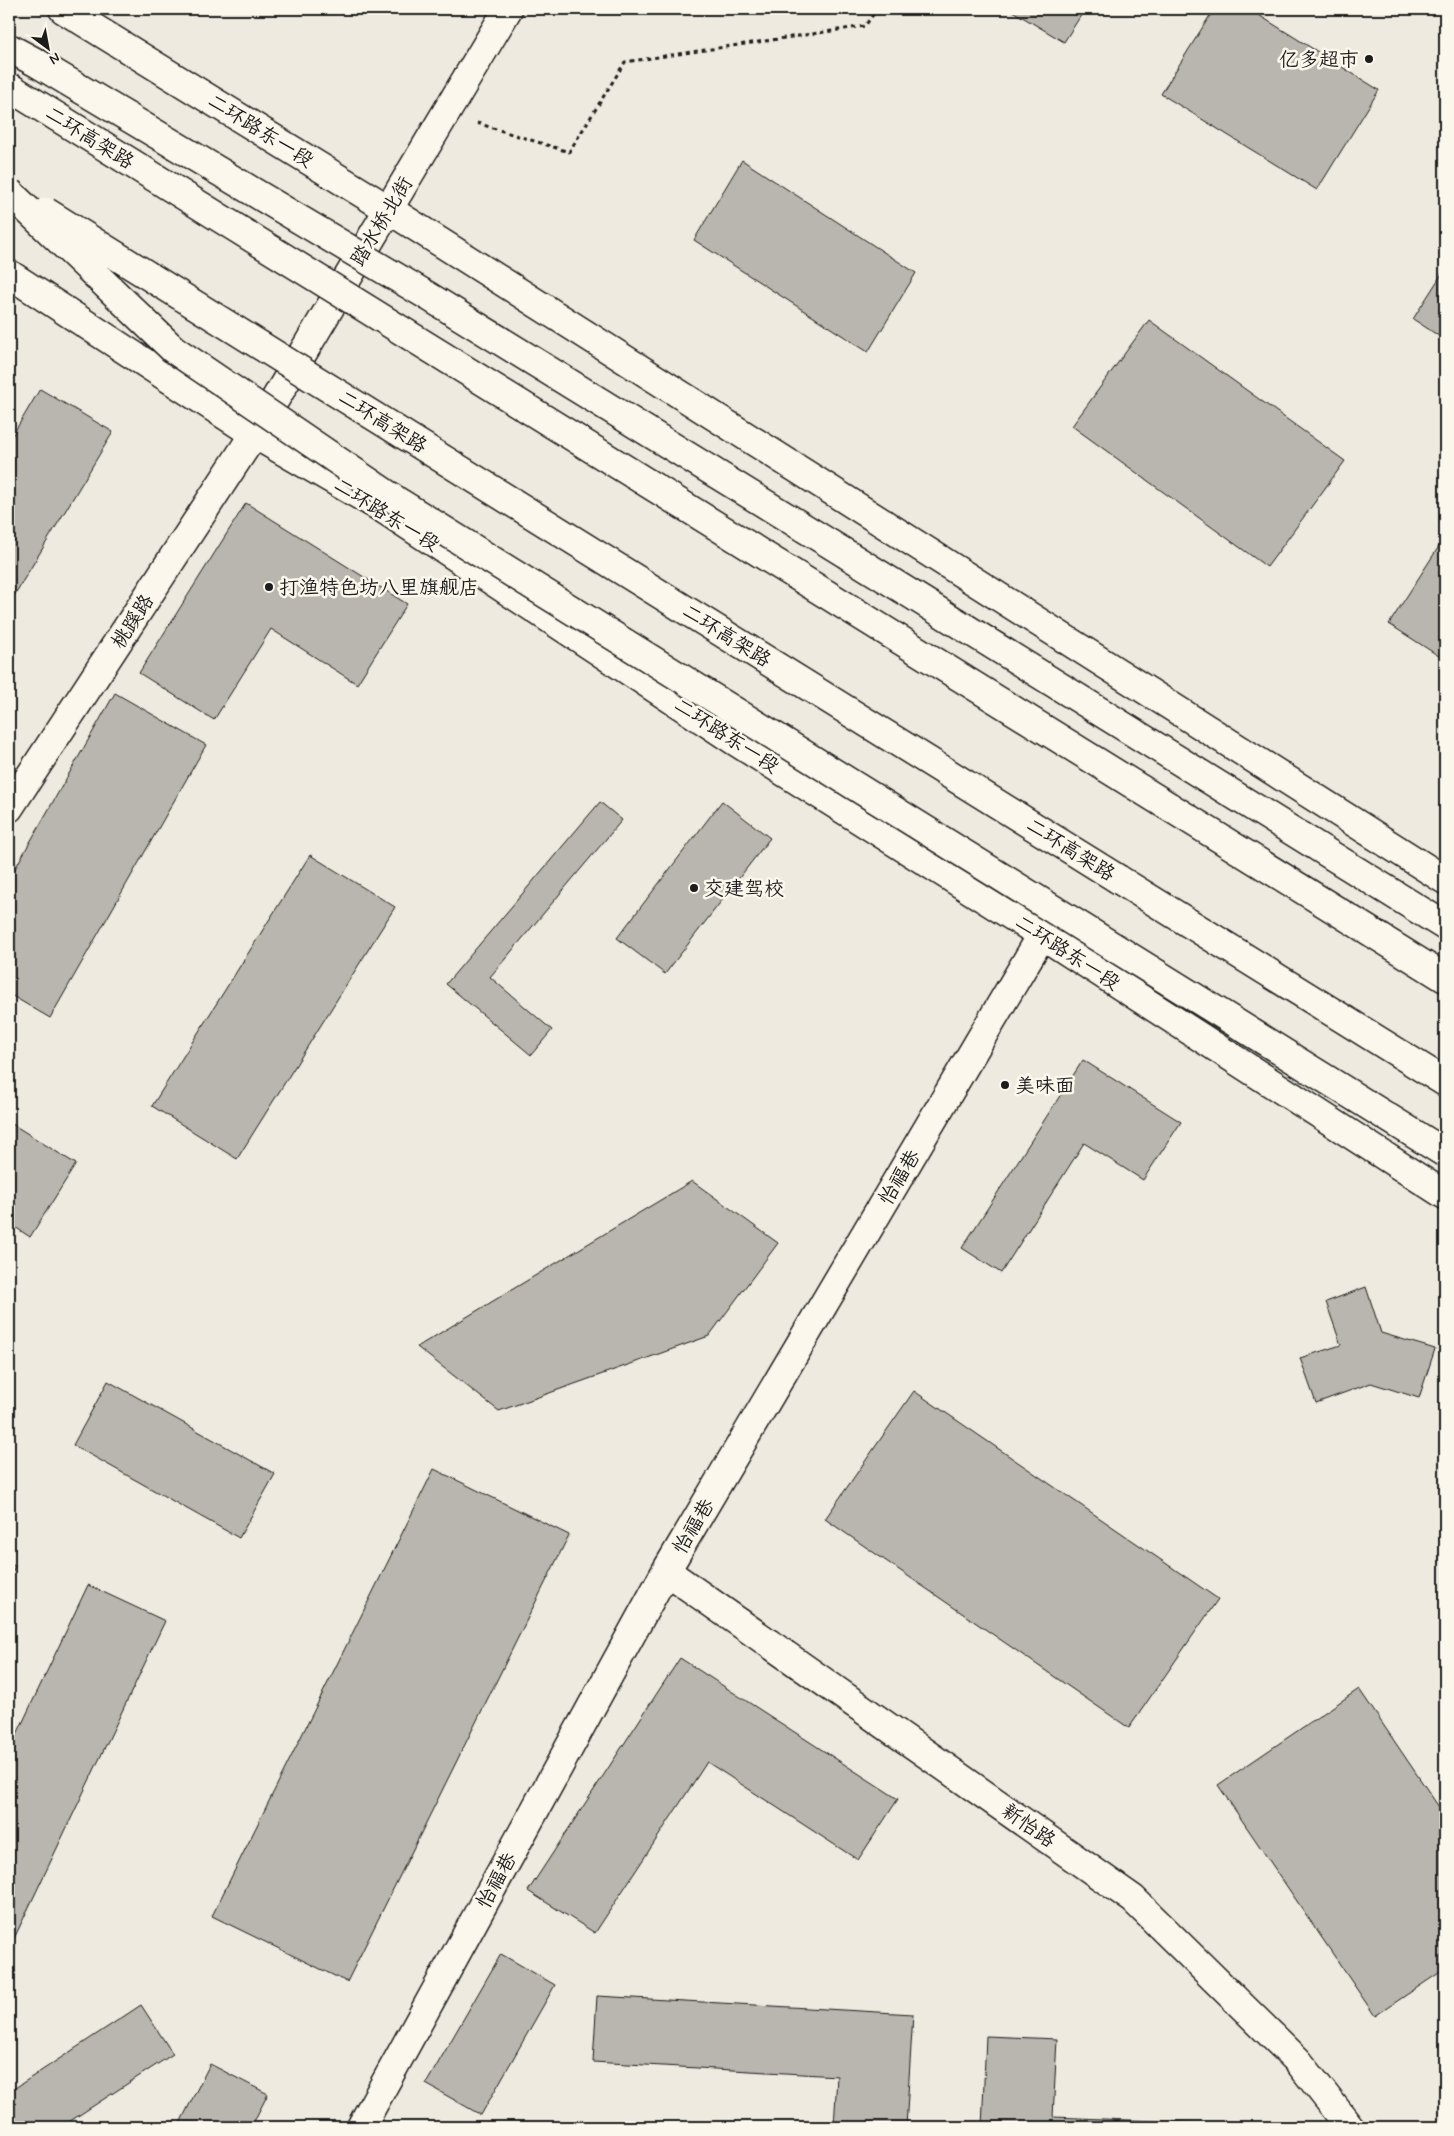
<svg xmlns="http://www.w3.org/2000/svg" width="1454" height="2136" viewBox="0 0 1454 2136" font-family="Mynerve,'LXGW WenKai TC',sans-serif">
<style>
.building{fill:#b9b6af;stroke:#1c1c1c}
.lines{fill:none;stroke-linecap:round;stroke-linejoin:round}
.minor-casing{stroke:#1c1c1c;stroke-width:31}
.tertiary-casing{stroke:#1c1c1c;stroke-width:31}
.secondary-casing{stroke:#1c1c1c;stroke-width:31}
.trunk-casing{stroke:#1c1c1c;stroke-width:31}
.path{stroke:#1c1c1c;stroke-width:3;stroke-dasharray:4 4;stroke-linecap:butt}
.minor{stroke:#fbf7ec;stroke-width:28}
.tertiary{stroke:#fbf7ec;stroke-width:28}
.secondary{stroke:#fbf7ec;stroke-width:28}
.trunk{stroke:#fbf7ec;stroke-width:28}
.trunk-bridge-casing{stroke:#1c1c1c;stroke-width:31;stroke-linecap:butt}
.trunk-bridge{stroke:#fbf7ec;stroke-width:28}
.poi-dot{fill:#1c1c1c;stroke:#fbf7ec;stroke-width:2}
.labels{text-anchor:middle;stroke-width:5;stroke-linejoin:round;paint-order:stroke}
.poi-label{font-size:20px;fill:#1c1c1c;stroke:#fbf7ec;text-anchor:start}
.street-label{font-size:20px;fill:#1c1c1c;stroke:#fbf7ec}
</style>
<rect width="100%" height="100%" fill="#eeeadf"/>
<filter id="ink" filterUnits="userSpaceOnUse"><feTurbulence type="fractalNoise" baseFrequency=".02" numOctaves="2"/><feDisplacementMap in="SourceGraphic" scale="10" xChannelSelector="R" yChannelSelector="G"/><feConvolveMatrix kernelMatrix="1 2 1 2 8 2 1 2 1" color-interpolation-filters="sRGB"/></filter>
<g filter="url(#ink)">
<path class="building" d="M 1009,9 L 1085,9 L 1064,42 Z
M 1214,9 L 1249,9 L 1379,90 L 1317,190 L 1161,94 Z
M 742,160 L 916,273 L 868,352 L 694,240 Z
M 1445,269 L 1445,340 L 1413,319 Z
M 1149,320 L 1345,461 L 1267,567 L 1072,426 Z
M 40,389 L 113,432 L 9,604 L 9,441 Z
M 246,503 L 407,604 L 357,684 L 271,629 L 214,720 L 139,673 Z
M 1445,537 L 1445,660 L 1389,624 Z
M 115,693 L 206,745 L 50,1018 L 9,994 L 9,879 Z
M 722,801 L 770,838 L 665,974 L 617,938 Z
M 600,802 L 622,820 L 490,977 L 552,1030 L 531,1055 L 446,984 Z
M 310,855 L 395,907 L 237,1159 L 152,1106 Z
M 1083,1060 L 1181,1122 L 1143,1180 L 1084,1143 L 1001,1273 L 962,1248 Z
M 9,1122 L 76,1164 L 30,1237 L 9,1223 Z
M 692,1181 L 778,1243 L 709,1336 L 499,1411 L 417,1347 Z
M 1366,1287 L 1381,1333 L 1435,1349 L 1419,1398 L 1371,1383 L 1316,1403 L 1300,1358 L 1341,1345 L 1326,1302 Z
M 108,1381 L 275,1474 L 239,1538 L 73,1445 Z
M 914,1391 L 1218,1599 L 1129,1728 L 825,1519 Z
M 434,1469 L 569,1535 L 347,1982 L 212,1916 Z
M 9,1563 L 15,1566 L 9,1580 Z
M 88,1585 L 165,1621 L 9,1949 L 9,1751 Z
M 680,1658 L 898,1799 L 858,1860 L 707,1762 L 595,1933 L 528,1891 Z
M 1359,1689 L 1445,1816 L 1445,1969 L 1375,2016 L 1218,1785 Z
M 501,1954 L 555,1985 L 481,2115 L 426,2084 Z
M 597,1996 L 913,2014 L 906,2127 L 834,2127 L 837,2076 L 593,2062 Z
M 141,2005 L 173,2054 L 61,2127 L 9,2127 L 9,2092 Z
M 986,2036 L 1057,2039 L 1053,2117 L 1230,2124 L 1230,2127 L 982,2127 Z
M 210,2064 L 268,2094 L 251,2127 L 178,2127 Z"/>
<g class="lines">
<g class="minor-casing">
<path id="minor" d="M 255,433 L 508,9
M 666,1571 L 1133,1899 L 1298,2061 L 1350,2127
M 361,2127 L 666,1571 L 1042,935"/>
</g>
<g class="tertiary-casing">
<path id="tertiary" d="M 9,808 L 254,434"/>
</g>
<g class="secondary-casing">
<path id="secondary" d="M 63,9 L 388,209 L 1445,880
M 9,274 L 254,434 L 385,510 L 735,741 L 1042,935 L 1445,1195"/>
</g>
<g class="trunk-casing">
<path id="trunk" d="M 848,555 L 1445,926
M 1168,806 L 1445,978
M 1118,879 L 1445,1082"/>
</g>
<path class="path" d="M 477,123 L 569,152 L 625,62 L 865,26 L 877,9"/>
<use href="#minor" class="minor"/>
<use href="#tertiary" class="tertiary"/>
<use href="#secondary" class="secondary"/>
<use href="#trunk" class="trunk"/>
<g class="trunk-bridge-casing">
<path id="trunk-bridge" d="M 9,48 L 37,63 L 423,293 L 848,555
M 9,87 L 1168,806
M 9,192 L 173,349 L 400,503 L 1445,1153
M 46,212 L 1118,879"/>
</g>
<use href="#trunk-bridge" class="trunk-bridge"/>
</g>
</g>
<g class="poi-dot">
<circle cx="1369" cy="59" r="5"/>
<circle cx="269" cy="587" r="5"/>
<circle cx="694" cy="888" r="5"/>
<circle cx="1005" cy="1085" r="5"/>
</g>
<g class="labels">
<g class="poi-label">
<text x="1359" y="66" text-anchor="end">亿多超市</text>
<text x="279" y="594">打渔特色坊八里旗舰店</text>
<text x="704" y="895">交建驾校</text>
<text x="1015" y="1092">美味面</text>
</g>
<g class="street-label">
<text transform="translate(261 130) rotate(32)" y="7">二环路东一段</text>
<text transform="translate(90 137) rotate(32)" y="7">二环高架路</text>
<text transform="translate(381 221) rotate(-59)" y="7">踏水桥北街</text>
<text transform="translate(383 421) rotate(32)" y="7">二环高架路</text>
<text transform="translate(387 514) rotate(32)" y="7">二环路东一段</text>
<text transform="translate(132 621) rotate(-57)" y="7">桃蹊路</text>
<text transform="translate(727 635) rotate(32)" y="7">二环高架路</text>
<text transform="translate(727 735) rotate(33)" y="7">二环路东一段</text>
<text transform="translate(1071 849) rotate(32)" y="7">二环高架路</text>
<text transform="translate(1068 952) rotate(33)" y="7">二环路东一段</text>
<text transform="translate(899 1177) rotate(-59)" y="7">怡福巷</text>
<text transform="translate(693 1526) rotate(-59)" y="7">怡福巷</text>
<text transform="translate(1029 1825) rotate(35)" y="7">新怡路</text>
<text transform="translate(496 1880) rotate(-61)" y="7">怡福巷</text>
</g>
</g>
<rect width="1454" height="2136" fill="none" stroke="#fbf7ec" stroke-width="30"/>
<rect x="15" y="15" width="1424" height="2106" fill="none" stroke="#1c1c1c" stroke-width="2" filter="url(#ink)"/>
<g transform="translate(48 48) rotate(148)" stroke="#fbf7ec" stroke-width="4" paint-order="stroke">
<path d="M0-4L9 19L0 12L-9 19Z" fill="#1c1c1c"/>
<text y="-8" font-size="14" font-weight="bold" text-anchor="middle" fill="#1c1c1c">N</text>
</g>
</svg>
